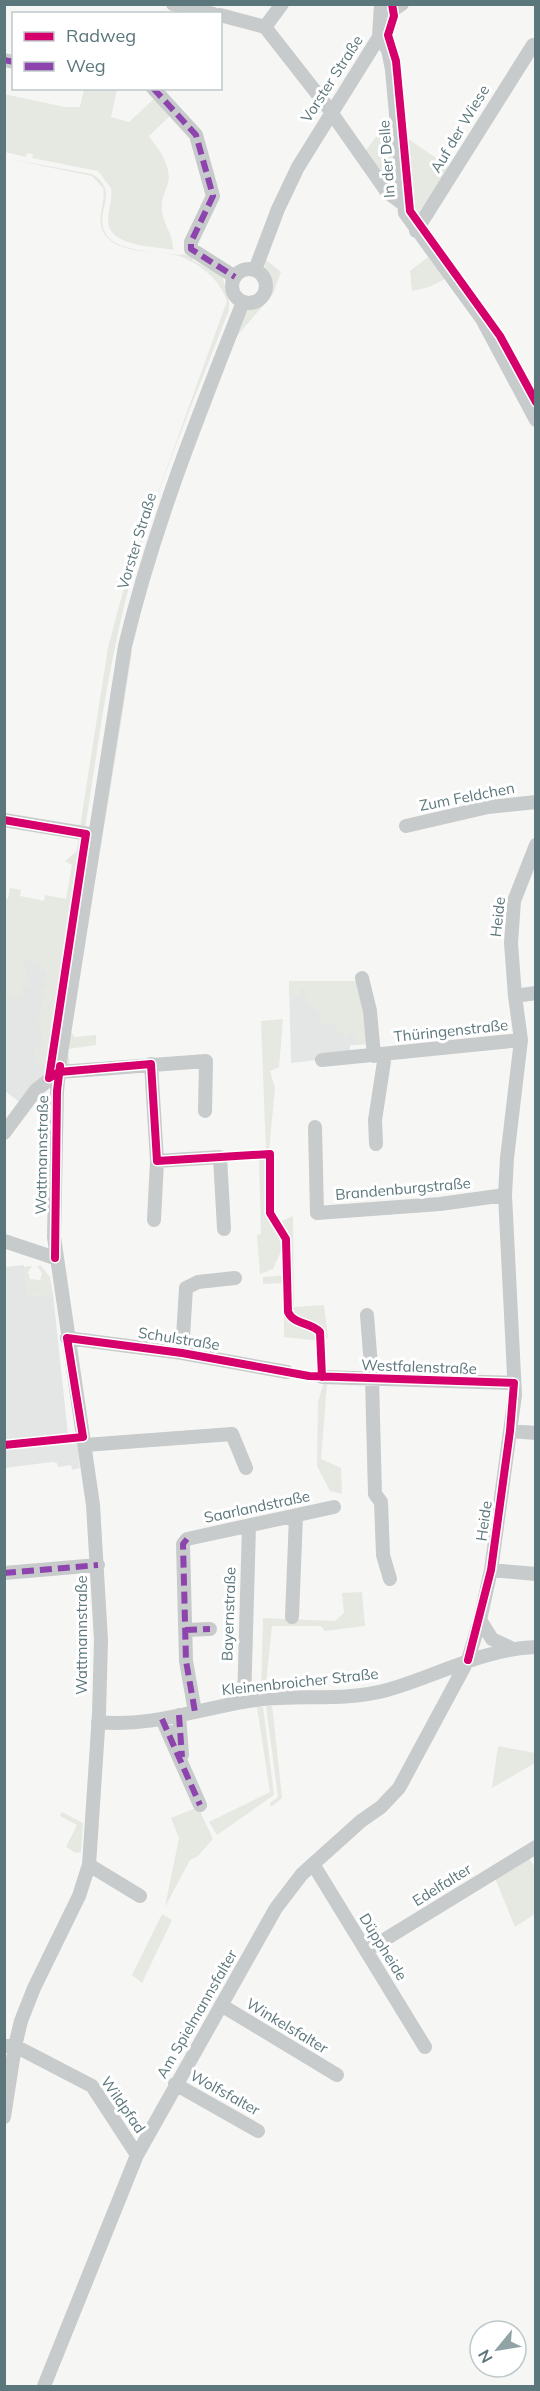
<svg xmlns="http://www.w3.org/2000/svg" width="540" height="2391" viewBox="0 0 540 2391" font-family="Mulish,sans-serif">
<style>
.built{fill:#e4e6e5}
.green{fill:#e6e8e2}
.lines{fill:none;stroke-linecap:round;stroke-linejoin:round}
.minor{stroke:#c8cbcb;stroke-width:14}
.quiet{stroke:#8e44ad;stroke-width:6;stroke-dasharray:12 6;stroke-linecap:butt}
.cycleway-casing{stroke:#fff;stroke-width:11}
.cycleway{stroke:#d6006c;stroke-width:8}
.labels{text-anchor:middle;stroke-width:6;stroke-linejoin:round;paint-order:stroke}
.street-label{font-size:15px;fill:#5c777c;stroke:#fff}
</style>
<rect width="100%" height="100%" fill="#f6f6f5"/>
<path class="built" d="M 4,899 L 70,911 L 49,1072 L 19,1106 L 18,1101 L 5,1091 Z
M 289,981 L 355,981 L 368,1044 L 350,1045 L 350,1052 L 319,1053 L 319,1060 L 291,1063 Z
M 24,1265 L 27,1292 L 31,1296 L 53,1294 L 69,1444 L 77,1443 L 80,1468 L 72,1470 L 71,1465 L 58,1467 L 57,1463 L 52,1462 L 5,1468 L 5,1267 Z"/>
<path class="green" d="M 84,89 L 117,89 L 111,117 L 129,122 L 155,98 L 171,115 L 149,136 C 158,149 172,165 168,183 C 165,193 161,199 162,210 C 163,225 174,235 173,250 C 155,246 109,247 108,221 C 108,210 113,199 111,188 L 98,171 L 32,158 L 33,154 L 27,153 L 26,157 L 5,152 L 4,94 L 65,107 L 80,107 Z
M 392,115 L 396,170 L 389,185 L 364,153 Z
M 407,138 L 449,167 L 418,214 L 411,208 Z
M 4,158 L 92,174 C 123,192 90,215 108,237 C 120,251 155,252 171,254 C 181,256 184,252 193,258 L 192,260 L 222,275 L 229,302 L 229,310 C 197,393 161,476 136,562 C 110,649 99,740 85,829 L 80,827 L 108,648 L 125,584 L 227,301 C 221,282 202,265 182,257 C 160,249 112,257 102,229 C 97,215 106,201 103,188 L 92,176 Z
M 428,257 L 445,279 L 429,287 L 412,291 L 410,271 Z
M 265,259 L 281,272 L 273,294 L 237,336 L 169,514 L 147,582 L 134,643 L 145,581 L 166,513 L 243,316 C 249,305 264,305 268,292 C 273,281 262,271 265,259 Z
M 132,650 C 114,777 90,904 70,1031 L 75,1037 L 96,1035 L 96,1045 L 68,1049 L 70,1067 L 64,1064 L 130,652 Z
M 79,838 L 82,844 L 50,1062 L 38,1066 L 33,1049 L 43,1044 L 37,1019 L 42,1018 L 39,1009 L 43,1007 L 40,999 L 45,997 L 42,989 L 47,988 L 44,979 L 48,977 L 45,968 L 41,970 L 38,961 L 32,963 L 30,959 L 23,961 L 30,985 L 22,987 L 23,994 L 5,1000 L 4,899 L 8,899 L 10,888 L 21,890 L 20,896 L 44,901 L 45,895 L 66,899 L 72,865 L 65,861 L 76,852 Z
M 289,981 L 355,981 L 367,1012 L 368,1044 L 354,1045 L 355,1037 L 351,1033 L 346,1038 L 330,1022 L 320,1024 L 320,1013 L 303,997 L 308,992 L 304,988 L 299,990 L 301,997 L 289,997 Z
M 283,1019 L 279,1067 L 270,1071 L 275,1088 L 269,1151 L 266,1151 L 261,1021 Z
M 259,1156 L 268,1156 L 269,1216 L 285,1242 L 273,1269 L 260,1274 L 257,1235 L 261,1234 Z
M 293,1216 L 294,1307 L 324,1305 L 328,1338 L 325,1338 L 313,1323 L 289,1312 L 289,1239 L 277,1223 Z
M 32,1266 L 28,1272 L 30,1279 L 40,1280 L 42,1273 L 37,1266 L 41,1266 L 50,1277 L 53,1294 L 31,1296 L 27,1292 L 24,1267 Z
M 286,1275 L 288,1317 C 294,1327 306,1324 316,1330 L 320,1341 L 284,1337 L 284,1283 L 263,1284 L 263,1277 Z
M 324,1382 L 327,1384 L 321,1459 L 341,1468 L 342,1494 L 330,1491 L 317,1466 L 318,1402 Z
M 362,1592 L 365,1626 L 325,1631 L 321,1626 L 272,1626 L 265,1692 L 261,1693 L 263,1618 L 335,1621 L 344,1613 L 342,1593 Z
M 266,1706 L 272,1706 L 273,1713 L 282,1798 L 271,1807 L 270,1803 L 278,1797 Z
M 257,1707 L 263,1707 L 274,1795 L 217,1835 L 209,1822 L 270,1792 Z
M 498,1746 L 535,1753 L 535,1763 L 492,1788 Z
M 198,1807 L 213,1839 L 198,1856 L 190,1860 L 165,1907 L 179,1838 L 171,1818 Z
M 62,1812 L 83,1823 L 81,1852 L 76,1853 L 66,1847 L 77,1825 L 60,1816 Z
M 528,1856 L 535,1868 L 535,1914 L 515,1927 L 495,1878 Z
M 162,1914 L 172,1920 L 142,1983 L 132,1975 Z"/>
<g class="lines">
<path class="minor" d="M 173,4 L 214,14
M 382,12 L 393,10 L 402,4
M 220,15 L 265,27 L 326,105 L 387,192 L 403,204
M 265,27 L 282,4
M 379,37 L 388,50 L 392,70 L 405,213 L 482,319 L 536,420
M 4,60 L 14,62
M 153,88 L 196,135 L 213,196 L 191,242 L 191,249 L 235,277
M 416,231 L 533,45
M232 286a17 17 0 1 1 34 0a17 17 0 1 1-34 0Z
M 255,270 L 278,209 L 298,167 L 379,37 L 381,4
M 4,820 L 95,835
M 406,826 L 488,807 L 536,802
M 362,978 L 370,1011 L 374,1056
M 515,996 L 511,943 L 514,901 L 536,845
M 322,1060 L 521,1040
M 151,1064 L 157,1161 L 154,1220
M 315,1127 L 317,1213 L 440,1204 L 505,1195
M 4,1133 L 36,1090 L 59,1072 L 206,1061 L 205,1111
M 376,1144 L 375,1120 L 385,1055
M 157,1161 L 220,1157 L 224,1229
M 4,1241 L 55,1258
M 367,1315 L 372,1379 L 375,1494 L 381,1502 L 383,1555 L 390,1579
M 67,1338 L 182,1353 L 287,1372
M 182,1353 L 186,1288 L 198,1282 L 235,1278
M 322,1377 L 514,1383
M 510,1431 L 536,1433
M 85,1445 L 232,1434 L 246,1468
M 491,1570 L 536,1574
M 4,1573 L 98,1565
M 292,1617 L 296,1516
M 480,1620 L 492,1639 L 513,1649
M 185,1630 L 210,1629
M 244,1702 L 249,1526
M 195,1712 L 186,1661 L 183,1544 L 187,1539 L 334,1507
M 179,1715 L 182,1755
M 162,1719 L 200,1805
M 98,1722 C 152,1728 203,1707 256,1700 C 300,1694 344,1702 387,1690 C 437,1676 482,1649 536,1647
M 313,1864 L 425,2047
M 89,1865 L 140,1896
M 366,1951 L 536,1847
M 221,2005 L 337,2075
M 4,2046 L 15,2046 L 92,2086 L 137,2155
M 175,2084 L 258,2131
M 4,2117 L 15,2046 L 21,2021 L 34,1988 L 79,1896 L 89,1865 L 99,1714 L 101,1640 L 93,1505 L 54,1237 L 57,1091 L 61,1053 L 125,646 C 154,526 198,416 243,302
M 44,2386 L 137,2155 L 276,1908 L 302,1874 L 361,1821 L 381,1807 L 399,1788 L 468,1660 L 480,1620 L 491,1570 L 515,1395 L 505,1195 L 507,1158 L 521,1040 L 515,996 L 536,993"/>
<path class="quiet" d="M 4,60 L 14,62
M 153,88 L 196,135 L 213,196 L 191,242 L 191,249 L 235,277
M 187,1539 L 183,1544 L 186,1661 L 195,1712
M 4,1573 L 98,1565
M 185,1630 L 210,1629
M 179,1715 L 182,1757
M 162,1719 L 200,1805"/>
<g class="cycleway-casing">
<path id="cycleway" d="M 392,4 L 394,16 L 388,35 L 396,61 L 410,211 L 500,336 L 536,402
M 4,820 L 86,834 L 49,1078
M 49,1078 L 59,1072 L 151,1064 L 157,1161 L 270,1154 L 270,1213 L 286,1239 L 288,1312 C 294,1325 311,1322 320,1332 L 322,1377
M 55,1258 L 57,1091 L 60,1066
M 4,1445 L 83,1437 L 67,1338 L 182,1353 L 309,1376 L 514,1383 L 510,1431 L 491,1570 L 468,1660"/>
</g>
<use href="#cycleway" class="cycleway"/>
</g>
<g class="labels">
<g class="street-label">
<text transform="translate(332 79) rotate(-57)" y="5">Vorster Straße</text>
<text transform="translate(460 129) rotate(-59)" y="5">Auf der Wiese</text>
<text transform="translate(387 159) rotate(-94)" y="5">In der Delle</text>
<text transform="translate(137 541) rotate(-73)" y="5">Vorster Straße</text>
<text transform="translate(467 797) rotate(-11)" y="5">Zum Feldchen</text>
<text transform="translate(498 917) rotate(-84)" y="5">Heide</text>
<text transform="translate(451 1031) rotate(-6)" y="5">Thüringenstraße</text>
<text transform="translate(42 1155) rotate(-89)" y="5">Wattmannstraße</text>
<text transform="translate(403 1189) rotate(-5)" y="5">Brandenburgstraße</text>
<text transform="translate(179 1339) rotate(9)" y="5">Schulstraße</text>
<text transform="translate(419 1367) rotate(2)" y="5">Westfalenstraße</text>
<text transform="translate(257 1507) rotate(-12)" y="5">Saarlandstraße</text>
<text transform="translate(484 1521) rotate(-82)" y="5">Heide</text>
<text transform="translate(229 1614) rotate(-88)" y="5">Bayernstraße</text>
<text transform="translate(82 1635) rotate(-90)" y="5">Wattmannstraße</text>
<text transform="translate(300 1682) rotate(-6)" y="5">Kleinenbroicher Straße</text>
<text transform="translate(442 1885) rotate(-32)" y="5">Edelfalter</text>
<text transform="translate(383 1947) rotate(58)" y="5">Düppheide</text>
<text transform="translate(197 2014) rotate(-60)" y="5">Am Spielmannsfalter</text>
<text transform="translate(287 2026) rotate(31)" y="5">Winkelsfalter</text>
<text transform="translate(225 2093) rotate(29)" y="5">Wolfsfalter</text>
<text transform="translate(123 2105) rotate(55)" y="5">Wildpfad</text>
</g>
</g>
<rect width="540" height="2391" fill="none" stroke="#5c777c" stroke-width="12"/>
<rect x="12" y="12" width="210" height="78" fill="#ffffff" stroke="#bec9cb" stroke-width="1.5"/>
<rect x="24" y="32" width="30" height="9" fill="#d6006c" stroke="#bec9cb" stroke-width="1.5"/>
<text x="66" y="42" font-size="18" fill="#5c777c">Radweg</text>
<rect x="24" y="62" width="30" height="9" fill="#8e44ad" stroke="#bec9cb" stroke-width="1.5"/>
<text x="66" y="72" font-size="18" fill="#5c777c">Weg</text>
<g transform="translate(498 2349) rotate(240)"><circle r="28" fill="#ffffff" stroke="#bec9cb" stroke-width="1.5"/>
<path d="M0-4.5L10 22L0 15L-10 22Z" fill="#92a3a6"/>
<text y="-9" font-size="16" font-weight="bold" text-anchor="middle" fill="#5c777c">N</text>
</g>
</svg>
